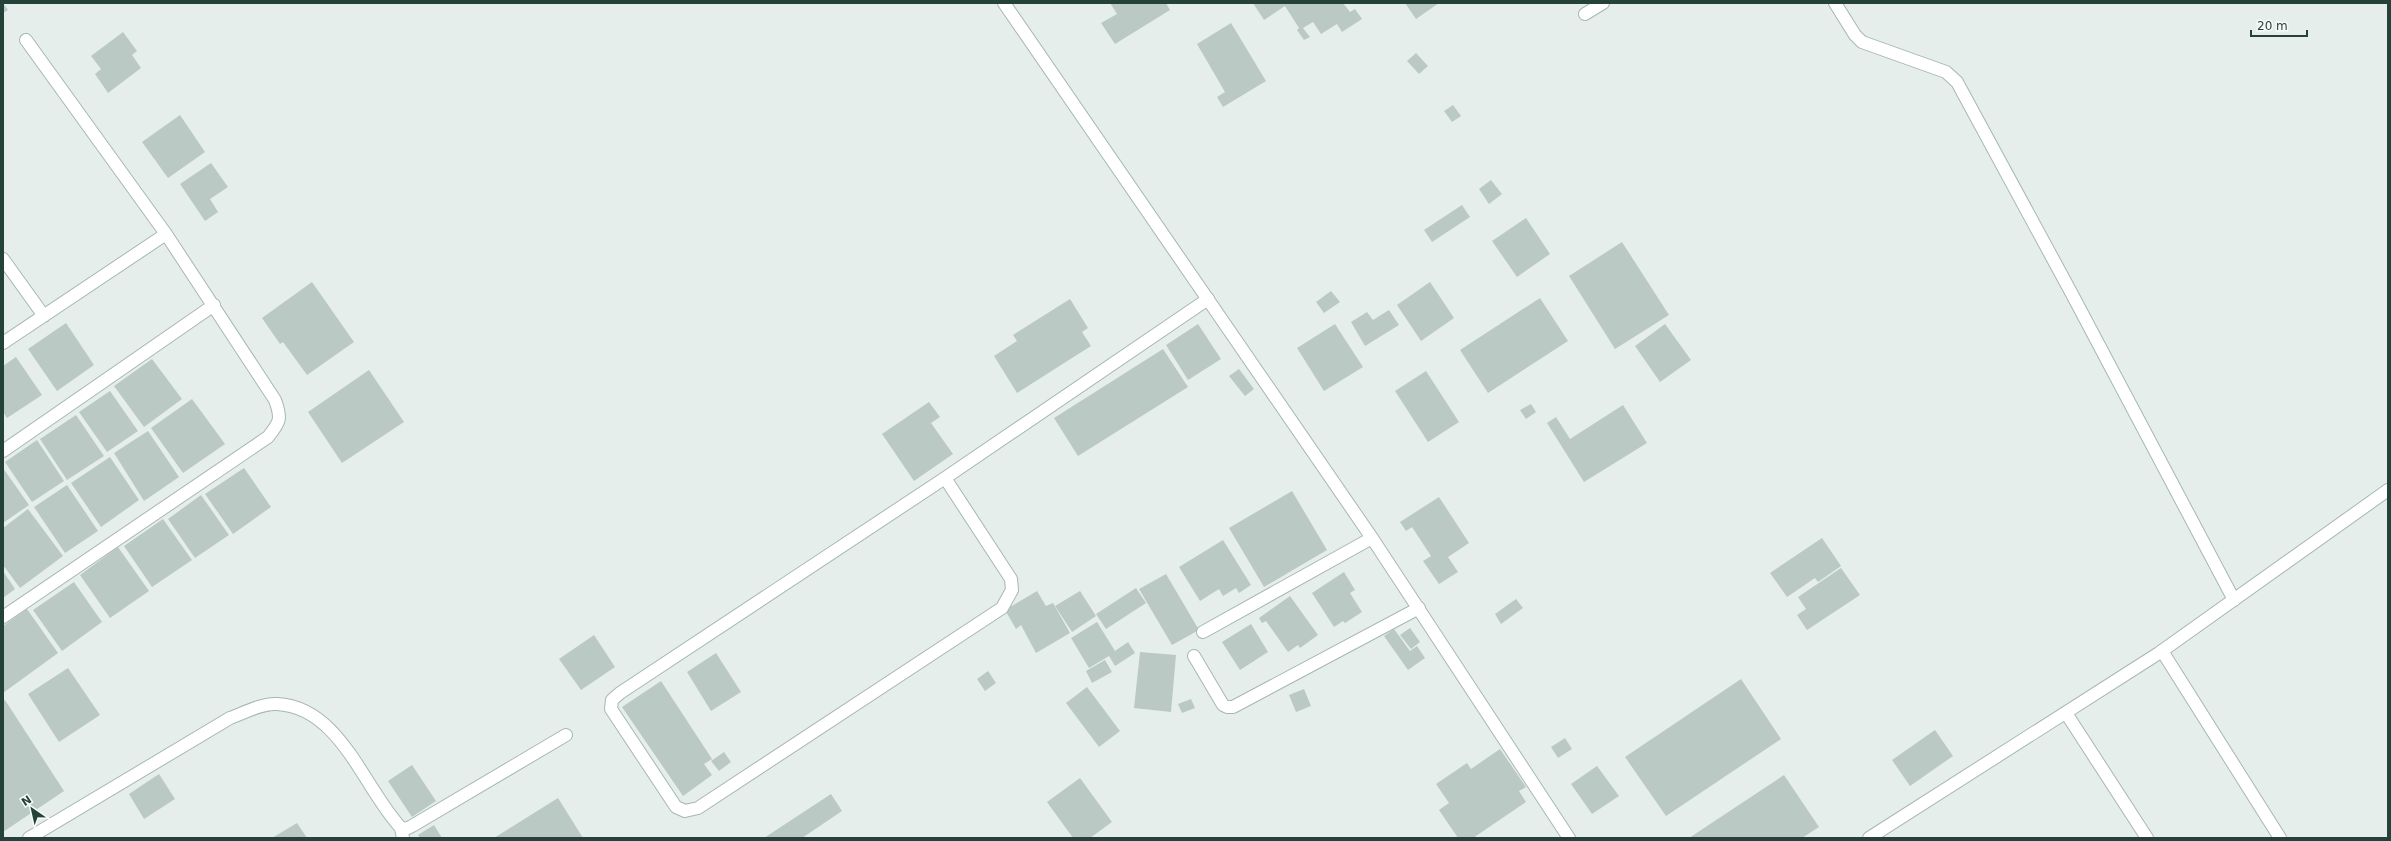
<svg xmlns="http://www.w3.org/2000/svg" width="2391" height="841" viewBox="0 0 2391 841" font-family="'DejaVu Sans',sans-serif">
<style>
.building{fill:#bac9c4}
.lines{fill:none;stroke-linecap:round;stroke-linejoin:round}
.minor-casing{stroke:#a7b7b2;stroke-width:14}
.tertiary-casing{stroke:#a7b7b2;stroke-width:14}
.minor{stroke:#fff;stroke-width:12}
.tertiary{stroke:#fff;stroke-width:12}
</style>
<rect width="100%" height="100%" fill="#e5eeeb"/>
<path class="building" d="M 3,3 L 8,10 L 3,13 Z
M 1110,3 L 1166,3 L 1170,10 L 1115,44 L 1101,23 L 1117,14 Z
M 1253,3 L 1343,3 L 1350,12 L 1355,9 L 1362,19 L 1342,32 L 1337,24 L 1321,34 L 1313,22 L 1303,28 L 1310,37 L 1304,40 L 1297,30 L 1299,28 L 1285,6 L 1264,20 Z
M 1405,3 L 1439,3 L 1416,19 Z
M 1231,23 L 1266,81 L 1223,107 L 1217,97 L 1225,92 L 1197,44 Z
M 123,32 L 137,51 L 132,55 L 141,68 L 108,93 L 95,74 L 101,69 L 91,56 Z
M 1416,53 L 1428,66 L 1419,74 L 1407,61 Z
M 1453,105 L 1461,116 L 1452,122 L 1444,111 Z
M 180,115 L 205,152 L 168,178 L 142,142 Z
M 211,163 L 228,187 L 210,199 L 218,212 L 205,221 L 180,184 Z
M 1491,180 L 1502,194 L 1489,204 L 1479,189 Z
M 1462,205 L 1470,217 L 1432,242 L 1424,230 Z
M 1526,218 L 1550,254 L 1517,277 L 1492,241 Z
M 1622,242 L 1669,315 L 1615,349 L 1569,276 Z
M 312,282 L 354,342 L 307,375 L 283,342 L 280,344 L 262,318 Z
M 1430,282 L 1454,318 L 1421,341 L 1397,305 Z
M 1331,291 L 1340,302 L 1324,313 L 1316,302 Z
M 1540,298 L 1568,341 L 1488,393 L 1460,350 Z
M 1070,299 L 1088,328 L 1082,332 L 1091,346 L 1017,393 L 994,356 L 1017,341 L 1013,335 Z
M 1389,310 L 1399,325 L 1365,346 L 1351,322 L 1367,312 L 1373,320 Z
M 66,323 L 94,365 L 57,391 L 28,349 Z
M 1198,324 L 1221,359 L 1188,380 L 1166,345 Z
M 1335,324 L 1363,367 L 1324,391 L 1297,348 Z
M 1665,324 L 1691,360 L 1660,382 L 1635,346 Z
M 1163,349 L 1188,387 L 1078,456 L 1054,418 Z
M 16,357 L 42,395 L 7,418 L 3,412 L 3,366 Z
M 152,359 L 182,399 L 144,427 L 114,386 Z
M 1239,369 L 1254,389 L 1245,396 L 1229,376 Z
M 369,370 L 404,422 L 342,463 L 308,412 Z
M 1426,371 L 1459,422 L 1428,442 L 1395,391 Z
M 110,391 L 138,431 L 107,452 L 79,412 Z
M 192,399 L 225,444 L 183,473 L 151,428 Z
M 929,402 L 940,417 L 931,423 L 953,454 L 914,481 L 882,434 Z
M 1531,404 L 1536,412 L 1526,419 L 1520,410 Z
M 1623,405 L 1647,443 L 1584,482 L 1547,423 L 1556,417 L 1570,439 Z
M 76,415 L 104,456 L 67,480 L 40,439 Z
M 148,431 L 179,477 L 144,501 L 114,453 Z
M 37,440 L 64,481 L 32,502 L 5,462 Z
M 110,457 L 139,500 L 101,527 L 71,483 Z
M 3,468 L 29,505 L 3,523 Z
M 244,468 L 271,507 L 233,534 L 205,494 Z
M 67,485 L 98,531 L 65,553 L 34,507 Z
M 1292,491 L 1327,550 L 1264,587 L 1229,528 Z
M 201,495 L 229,535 L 195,558 L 168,519 Z
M 1439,497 L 1469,543 L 1448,557 L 1458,572 L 1439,584 L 1423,561 L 1431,556 L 1412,527 L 1406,531 L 1400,522 Z
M 28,509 L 63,556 L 20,588 L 3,565 L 3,528 Z
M 163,519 L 192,560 L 152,587 L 124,546 Z
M 1822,538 L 1841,566 L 1818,582 L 1815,578 L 1787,597 L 1770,573 Z
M 1223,540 L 1251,585 L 1239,593 L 1236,588 L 1223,596 L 1219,589 L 1200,601 L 1179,567 Z
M 118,547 L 149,591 L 110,618 L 80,575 Z
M 1841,568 L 1860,595 L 1807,630 L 1797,615 L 1806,609 L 1798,597 Z
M 3,571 L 15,589 L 3,598 Z
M 1344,572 L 1355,590 L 1350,593 L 1362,612 L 1345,623 L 1343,621 L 1334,627 L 1312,593 Z
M 1166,574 L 1199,630 L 1172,645 L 1139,589 Z
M 74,582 L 102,622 L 62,651 L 33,610 Z
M 1136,588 L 1146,603 L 1106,629 L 1096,614 Z
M 1037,591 L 1046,606 L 1053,603 L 1070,633 L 1036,653 L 1021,625 L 1016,629 L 1005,610 Z
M 1080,591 L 1096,616 L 1072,632 L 1055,606 Z
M 1290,596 L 1318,635 L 1300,648 L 1298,645 L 1288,652 L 1266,621 L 1262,623 L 1259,618 Z
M 1516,599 L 1523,608 L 1501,624 L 1495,614 Z
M 27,609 L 58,653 L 3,693 L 3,626 Z
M 1097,622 L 1115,651 L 1128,642 L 1135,653 L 1115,666 L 1109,656 L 1089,668 L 1071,638 Z
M 1251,624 L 1268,652 L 1240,670 L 1222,642 Z
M 1410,628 L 1420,642 L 1411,649 L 1400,635 Z
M 1394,629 L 1410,651 L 1417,646 L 1425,658 L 1408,670 L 1384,636 Z
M 594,635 L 615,667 L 581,690 L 559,659 Z
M 1140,652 L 1176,655 L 1171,712 L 1134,708 Z
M 716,653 L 741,692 L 711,711 L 687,672 Z
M 1105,660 L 1112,672 L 1092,683 L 1086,671 Z
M 68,668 L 100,715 L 59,742 L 28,694 Z
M 988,671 L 996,683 L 985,691 L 977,679 Z
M 1741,679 L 1781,739 L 1666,816 L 1625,757 Z
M 661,681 L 712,759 L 704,764 L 712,775 L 683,796 L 622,707 Z
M 1087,687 L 1120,731 L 1099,747 L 1066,703 Z
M 1304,689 L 1311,706 L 1296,712 L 1289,695 Z
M 1191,699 L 1195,708 L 1182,713 L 1178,704 Z
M 5,700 L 64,791 L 3,832 L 3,701 Z
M 1935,730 L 1953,756 L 1910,786 L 1892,760 Z
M 1565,738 L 1572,749 L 1558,758 L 1551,747 Z
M 1500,749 L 1526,787 L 1519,791 L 1526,802 L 1473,838 L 1458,838 L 1439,810 L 1449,803 L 1436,784 L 1467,763 L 1471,769 Z
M 724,752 L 731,762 L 719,771 L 711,761 Z
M 412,765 L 436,801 L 412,817 L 388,781 Z
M 1597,766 L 1619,796 L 1592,814 L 1571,784 Z
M 159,774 L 175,799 L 144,819 L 129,794 Z
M 1784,775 L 1819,827 L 1802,838 L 1689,838 Z
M 1080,778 L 1112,822 L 1090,838 L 1073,838 L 1047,802 Z
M 831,794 L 842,811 L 802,838 L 764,838 Z
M 558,798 L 583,838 L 494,838 Z
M 297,823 L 307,838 L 272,838 Z
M 434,825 L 442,838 L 420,838 L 418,835 Z"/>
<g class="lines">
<g class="minor-casing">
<path id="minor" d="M 1835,3 L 1855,35 L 1862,42 L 1946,72 L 1957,82 L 2073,296 L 2234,600
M 1585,14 L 1603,3
M 26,40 L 166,234
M 3,259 L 44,316
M 3,343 L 166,234 L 275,400 C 282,419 280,422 268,437 L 3,617
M 3,451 L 214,305
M 945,478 L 1011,579 L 1012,590 L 1002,608 L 698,808 L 685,811 L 676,807 L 611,709 L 612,700 L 620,693 L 945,478 L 1208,299
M 1203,632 L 1372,538
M 2162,651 L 2280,838
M 1194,656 L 1223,705 L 1227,707 L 1233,707 L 1419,608
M 2066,713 L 2147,838
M 401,828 L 406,829 L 412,826 L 566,735
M 29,838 L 230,718 C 244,713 262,703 277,704 C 340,707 363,787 401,828 L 403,838"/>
</g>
<g class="tertiary-casing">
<path id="tertiary" d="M 1004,3 L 1372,538 L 1569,838
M 1869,838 L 2159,653 L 2388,490"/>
</g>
<use href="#minor" class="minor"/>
<use href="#tertiary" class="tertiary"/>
</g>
<rect width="2391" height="841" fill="none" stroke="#24413a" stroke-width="8"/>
<g transform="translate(32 809) rotate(326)" stroke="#f6faf8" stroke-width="3" paint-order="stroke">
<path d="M0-3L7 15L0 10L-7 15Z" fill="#24413a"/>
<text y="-6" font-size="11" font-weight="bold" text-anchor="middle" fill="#24413a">N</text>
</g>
<path d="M2251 30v6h56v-6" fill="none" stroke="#24413a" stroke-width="2"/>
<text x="2257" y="30" font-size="12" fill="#24413a" stroke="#f6faf8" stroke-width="3" paint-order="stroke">20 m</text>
</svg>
